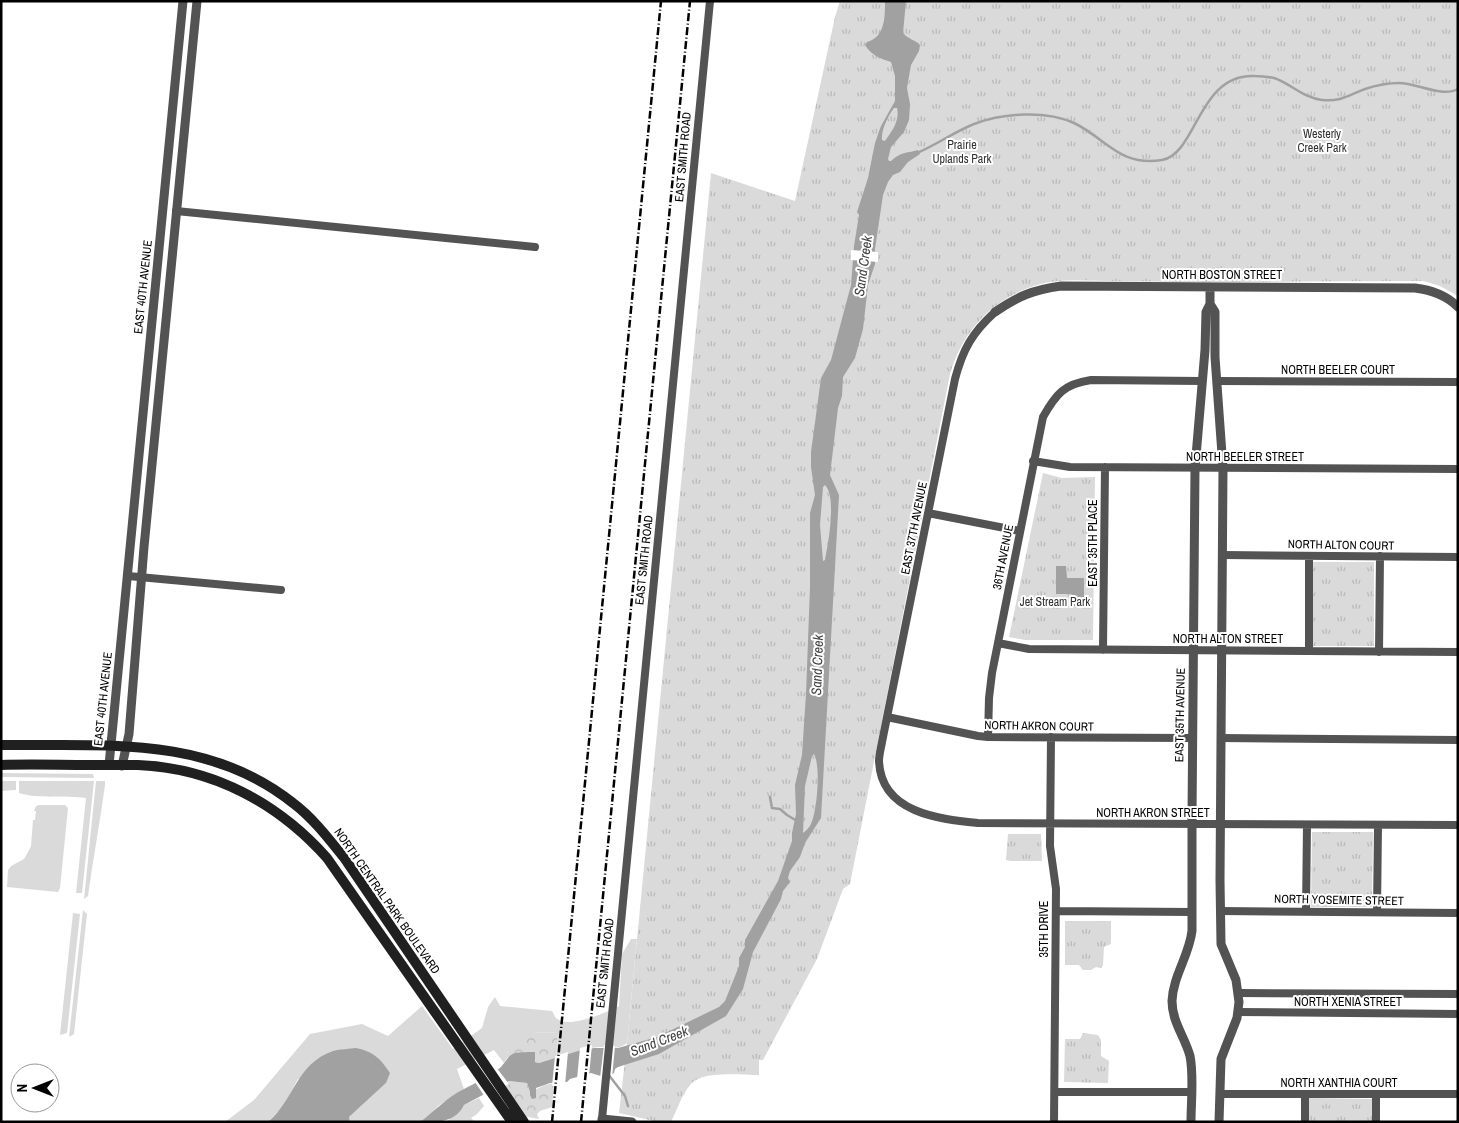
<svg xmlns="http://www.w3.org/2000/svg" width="1459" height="1123" viewBox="0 0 1459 1123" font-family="'Archivo Narrow',sans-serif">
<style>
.grass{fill:#dadada}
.forest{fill:url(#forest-crowns)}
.park{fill:url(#park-tufts)}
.water{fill:#a1a1a1;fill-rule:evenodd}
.pier{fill:#fff}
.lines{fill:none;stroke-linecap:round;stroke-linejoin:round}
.stream{stroke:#a1a1a1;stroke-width:2.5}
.minor{stroke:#535353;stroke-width:8}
.tertiary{stroke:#535353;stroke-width:9}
.secondary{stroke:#202020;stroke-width:10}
.rail{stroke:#000;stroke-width:2.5;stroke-dasharray:8 2.5 1 2.5;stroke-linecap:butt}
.labels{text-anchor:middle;stroke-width:4;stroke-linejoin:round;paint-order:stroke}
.park-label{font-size:12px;fill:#313131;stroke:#fff}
.street-label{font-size:12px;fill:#000;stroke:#fff}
.water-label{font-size:14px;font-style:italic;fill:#424242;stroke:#fff}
</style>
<defs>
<pattern id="forest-crowns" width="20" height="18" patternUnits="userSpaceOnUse" patternTransform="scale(1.25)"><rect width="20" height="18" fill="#dadada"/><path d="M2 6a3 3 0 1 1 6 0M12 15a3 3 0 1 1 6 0" fill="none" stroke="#b9b9b9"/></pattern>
<pattern id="park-tufts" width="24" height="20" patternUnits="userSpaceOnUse" patternTransform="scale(1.25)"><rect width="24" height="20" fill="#dadada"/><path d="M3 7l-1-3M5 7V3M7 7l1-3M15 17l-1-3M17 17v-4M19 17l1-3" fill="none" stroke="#b9b9b9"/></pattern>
</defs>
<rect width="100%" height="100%" fill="#fff"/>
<path class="grass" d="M 1,773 L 93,774 L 94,778 L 1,777 Z
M 1,781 L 16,781 L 16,790 L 1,791 Z
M 19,781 L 94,781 L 82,893 L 76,893 L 86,798 C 66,795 37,799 19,793 Z
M 96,781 L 105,781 L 105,785 C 100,822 93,859 88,896 L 84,899 Z
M 39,805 L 65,805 L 68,808 L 60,888 L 58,892 L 7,887 L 8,870 L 11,866 L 24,859 L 28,852 L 31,846 L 33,820 L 35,820 L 36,811 L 34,811 L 36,806 Z
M 83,910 L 87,914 L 74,1034 L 69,1037 Z
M 73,913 L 80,914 L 67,1033 L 60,1035 Z
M 631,939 L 637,939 L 627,1043 C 619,1050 610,1047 600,1047 C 584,1048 570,1054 556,1058 L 558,1033 L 533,1032 L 507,1052 L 507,1058 L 504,1063 L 494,1050 L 457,1069 L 464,1089 L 438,1106 L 431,1114 L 420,1122 L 350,1122 L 349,1117 L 386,1083 L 298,1079 L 284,1105 L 268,1122 L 225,1122 L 254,1100 L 310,1034 L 362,1024 L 388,1036 L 422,1006 L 453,1049 L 482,1028 L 488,1007 L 495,997 L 500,1006 L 552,1011 C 553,1013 555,1017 556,1018 C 568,1030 607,1012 619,1006 L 622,954 Z
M 479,1098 L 484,1106 L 477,1114 L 471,1118 L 475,1122 L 447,1122 L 464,1105 Z"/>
<path class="forest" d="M 532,1032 L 558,1033 L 556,1058 L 539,1063 L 514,1054 L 507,1058 C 506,1050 512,1038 520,1034 C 523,1033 529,1033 532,1032 Z
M 509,1081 L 527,1083 L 530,1092 L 545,1085 L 554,1083 L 552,1107 L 540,1111 L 537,1114 L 539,1119 L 523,1116 L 503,1085 Z"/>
<path class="park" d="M 840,1 L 1458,1 L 1458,296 L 1440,286 L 1424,281 C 1345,281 1265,282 1186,282 C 1159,282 1133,281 1107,281 C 1080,280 1053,278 1028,288 C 988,303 962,334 950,374 L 850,884 L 843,889 L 817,959 L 763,1060 L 759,1060 L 759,1075 C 742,1075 702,1070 691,1084 C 682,1094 677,1110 671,1122 L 658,1122 L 619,1113 L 627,1043 L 711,173 L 795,201 L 835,17 Z
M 1043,473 L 1062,478 L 1095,477 L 1093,640 L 1025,640 L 1009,637 Z
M 1313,562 L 1374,562 L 1374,646 L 1313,646 Z
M 1312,832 L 1373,832 L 1372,907 L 1311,907 Z
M 1008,834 L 1041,834 L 1042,861 L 1011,861 L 1006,860 Z
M 1065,921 L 1111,921 L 1111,944 L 1104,947 L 1103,965 L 1101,968 L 1096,967 L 1091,970 L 1083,970 L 1079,965 L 1065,965 Z
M 1083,1033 L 1098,1035 L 1101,1040 L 1101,1056 L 1109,1061 L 1108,1083 L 1064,1082 L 1065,1039 L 1080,1039 Z
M 1309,1098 L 1372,1099 L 1372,1122 L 1309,1122 Z"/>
<path class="water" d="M 885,1 L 906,1 L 903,33 C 908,39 915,40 920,45 L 919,51 L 911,65 L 907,88 L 910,104 L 909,120 L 904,132 L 891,147 L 888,159 L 889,161 L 891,161 C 903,151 904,154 918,150 L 920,154 L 908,162 L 900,172 L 893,175 L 888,182 L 883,195 L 875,249 L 875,264 L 868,285 L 863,329 L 855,358 L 843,377 L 842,396 L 838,408 L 830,475 L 839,495 L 821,818 L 805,843 L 800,857 L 790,871 L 788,878 L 790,882 L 783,891 L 781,899 L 753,952 L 743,989 L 726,1016 L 659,1054 L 618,1067 L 615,1069 L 614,1073 L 607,1078 L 591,1073 L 570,1079 L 567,1082 L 550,1083 L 536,1088 L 536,1098 L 532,1099 L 530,1095 L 530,1092 L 527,1083 L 509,1081 L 464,1105 C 455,1123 438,1122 420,1122 C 435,1111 447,1097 464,1089 C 477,1082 490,1076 501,1067 C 506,1062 508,1055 515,1053 C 521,1052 528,1052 535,1052 L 535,1062 L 539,1063 L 578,1051 L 594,1048 L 618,1048 L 657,1037 L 719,1007 L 725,1001 L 739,966 L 739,958 L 745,947 L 745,940 L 778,881 L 792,841 L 792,833 L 796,814 L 795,785 L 802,755 L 806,694 L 810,587 L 810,513 L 815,495 L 811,467 L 811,452 L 821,378 L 831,360 L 851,285 L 854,246 L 859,215 L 857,212 L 868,178 L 875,143 L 881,126 L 895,101 L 895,76 L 891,62 C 881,59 871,55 865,45 L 867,42 C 885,37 885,18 885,1 ZM 894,108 L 897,108 C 900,121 892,131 885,141 L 882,140 C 881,130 888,116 894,108 ZM 825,485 C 837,497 828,544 825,560 L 823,561 L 820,525 L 823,487 ZM 814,754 C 821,766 817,812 811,824 C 809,828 806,831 803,833 L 805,786 L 812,756 Z
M 1056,566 L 1066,566 L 1067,578 L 1084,578 L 1084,606 L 1072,606 L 1072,594 L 1056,594 Z
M 356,1048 C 374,1052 380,1058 390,1073 L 386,1083 L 349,1117 L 350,1122 L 268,1122 C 295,1099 296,1064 333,1051 C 340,1049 349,1049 356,1048 Z"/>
<path class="pier" d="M 851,250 L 878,252 L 878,262 L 851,260 Z
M 592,1045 L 589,1076 L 577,1079 L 580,1048 Z
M 604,1045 L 615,1046 L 612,1078 L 608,1080 L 600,1078 Z
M 568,1052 L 565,1085 L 552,1086 L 555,1056 Z
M 496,1067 L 509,1084 L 485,1097 L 475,1082 Z"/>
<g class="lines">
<path class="stream" d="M 917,153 C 936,145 954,132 974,124 C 1003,113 1046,110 1074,123 C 1107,139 1120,167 1162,160 C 1197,154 1198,73 1255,76 C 1261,76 1269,77 1274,78 C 1290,83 1303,98 1322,100 C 1341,102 1349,95 1365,89 C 1377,85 1387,83 1399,83 C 1417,83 1442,98 1458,89
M 770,797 L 772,808 L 780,809 L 787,815 L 797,821
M 608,1074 L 625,1096 L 628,1106"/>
<path class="minor" d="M 176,211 L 535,247
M 995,312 C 972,333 963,349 955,379 L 882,742 C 881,748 879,755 879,761 C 881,813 939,819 978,823 L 1458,825
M 1217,381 L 1458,382
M 1033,461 L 1070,467 L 1458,469
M 928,513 L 1020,531
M 1223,555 L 1458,557
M 128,576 L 281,590
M 998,643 L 1029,649 L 1458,652
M 1103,650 L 1105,467
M 1309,651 L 1309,556
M 1379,652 L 1380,556
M 887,717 L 978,736 L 988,737 L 1192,738
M 988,737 L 989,698 L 992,673 L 1043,417 C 1056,394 1064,384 1091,380 L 1202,381
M 1051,737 L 1050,846 L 1056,889 L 1054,1122
M 1221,738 L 1458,740
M 1056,911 L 1192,912
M 1220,911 L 1458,913
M 1306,911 L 1307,825
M 1377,912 L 1378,825
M 1238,993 L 1458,994
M 1238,1012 L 1458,1014
M 1055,1092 L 1191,1092
M 1220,1094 L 1458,1094
M 1305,1094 L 1305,1122
M 602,1119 L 710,1
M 1376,1122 L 1376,1094"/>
<path class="tertiary" d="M 1210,288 L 1210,304 L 1215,312 L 1215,357 L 1223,468 L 1220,880 L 1221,944 L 1236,980 L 1239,1002 L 1237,1018 L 1221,1059 L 1219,1122
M 995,312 C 1018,296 1033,290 1061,286 L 1415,288 C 1432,290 1446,295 1458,307
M 109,765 L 183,1
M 122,766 L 129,734 L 144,547 L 197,1
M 602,1122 L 602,1119 L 632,1122
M 1191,1122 C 1191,1101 1194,1076 1190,1056 C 1185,1037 1172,1022 1172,1001 C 1173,976 1189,956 1192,931 L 1192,816 L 1195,468 L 1205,350 L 1206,312 L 1210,304"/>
<path class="secondary" d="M 1,745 C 104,746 208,735 293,803 C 313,818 329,839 345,859 L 524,1122
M 1,765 C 30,764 60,765 89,765 C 105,765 122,765 138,765 C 213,768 278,803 327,858 L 512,1122"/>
<path class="rail" d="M 552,1122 L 661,1
M 581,1122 L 690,1"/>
</g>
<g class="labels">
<g class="park-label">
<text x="1322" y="138">Westerly<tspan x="1322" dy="14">Creek Park</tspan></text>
<text x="962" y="149">Prairie<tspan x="962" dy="14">Uplands Park</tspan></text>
<text x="1055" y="606">Jet Stream Park</text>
</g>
<g class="street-label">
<text transform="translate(683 157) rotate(-85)" y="4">EAST SMITH ROAD</text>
<text x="1222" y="279">NORTH BOSTON STREET</text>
<text transform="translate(143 287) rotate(-84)" y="4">EAST 40TH AVENUE</text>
<text x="1338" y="374">NORTH BEELER COURT</text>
<text x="1245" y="461">NORTH BEELER STREET</text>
<text transform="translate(914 528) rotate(-79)" y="4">EAST 37TH AVENUE</text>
<text transform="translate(1093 543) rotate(-90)" y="4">EAST 35TH PLACE</text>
<text transform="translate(1341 545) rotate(1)" y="4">NORTH ALTON COURT</text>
<text transform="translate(1003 557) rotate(-79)" y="4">36TH AVENUE</text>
<text transform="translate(644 560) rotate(-84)" y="4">EAST SMITH ROAD</text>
<text x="1228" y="643">NORTH ALTON STREET</text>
<text transform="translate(103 699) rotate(-84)" y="4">EAST 40TH AVENUE</text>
<text transform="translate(1180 715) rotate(-89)" y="4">EAST 35TH AVENUE</text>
<text transform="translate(1039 726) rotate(1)" y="4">NORTH AKRON COURT</text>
<text x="1153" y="817">NORTH AKRON STREET</text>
<text transform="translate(1339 900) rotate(1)" y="4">NORTH YOSEMITE STREET</text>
<text transform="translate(387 901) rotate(55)" y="4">NORTH CENTRAL PARK BOULEVARD</text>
<text transform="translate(1044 929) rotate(-90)" y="4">35TH DRIVE</text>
<text transform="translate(605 963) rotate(-84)" y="4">EAST SMITH ROAD</text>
<text x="1348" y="1006">NORTH XENIA STREET</text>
<text x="1339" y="1087">NORTH XANTHIA COURT</text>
</g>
<g class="water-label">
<text transform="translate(863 266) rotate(-82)" y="5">Sand Creek</text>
<text transform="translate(817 665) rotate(-88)" y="5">Sand Creek</text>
<text transform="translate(659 1041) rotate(-21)" y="5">Sand Creek</text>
</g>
</g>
<rect width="1459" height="1123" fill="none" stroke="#000000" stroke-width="5"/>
<g transform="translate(35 1088) rotate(270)"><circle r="24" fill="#ffffff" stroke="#999999"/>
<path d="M0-4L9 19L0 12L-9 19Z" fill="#000000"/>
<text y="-8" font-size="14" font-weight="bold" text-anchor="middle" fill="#000000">N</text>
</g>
</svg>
